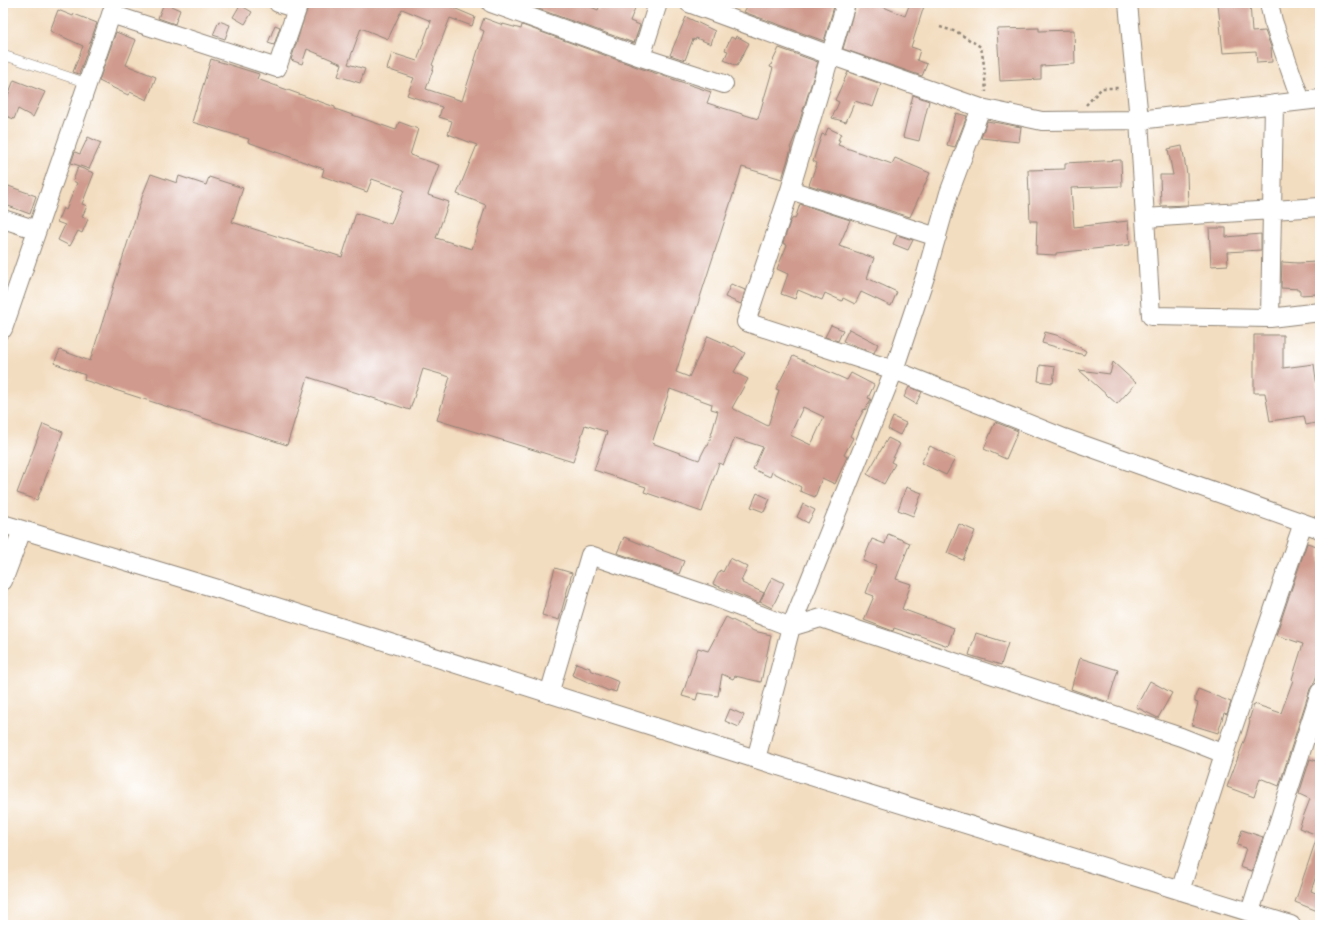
<svg xmlns="http://www.w3.org/2000/svg" width="1323" height="928" viewBox="0 0 1323 928" font-family="Alegreya,serif">
<style>
.building{fill:#d09b8e;fill-rule:evenodd}
.lines{fill:none;stroke-linecap:round;stroke-linejoin:round}
.service-casing{stroke:#8f8476;stroke-width:10}
.minor-casing{stroke:#8f8476;stroke-width:20}
.path{stroke:#8f8476;stroke-width:2.5;stroke-dasharray:3 3;stroke-linecap:butt}
.service{stroke:#fff;stroke-width:9}
.minor{stroke:#fff;stroke-width:18}
</style>
<rect width="100%" height="100%" fill="#fff"/>
<filter id="ink" filterUnits="userSpaceOnUse"><feTurbulence type="fractalNoise" baseFrequency=".025" numOctaves="2"/><feDisplacementMap in="SourceGraphic" scale="8" xChannelSelector="R" yChannelSelector="G"/><feConvolveMatrix kernelMatrix="1 2 1 2 8 2 1 2 1" color-interpolation-filters="sRGB"/></filter>
<filter id="wash" filterUnits="userSpaceOnUse"><feTurbulence type="fractalNoise" baseFrequency=".012" numOctaves="4" result="noise"/><feDisplacementMap in="SourceGraphic" scale="16" xChannelSelector="R" yChannelSelector="G"/><feGaussianBlur stdDeviation="0.9" result="paint"/><feColorMatrix in="noise" values="0 0 0 0 0 0 0 0 0 0 0 0 0 0 0 0 0 1.4 0 .05"/><feComposite in="paint" operator="in"/></filter>
<g filter="url(#wash)">
<rect width="100%" height="100%" fill="#f3ddc0"/>
<g id="blocks">
<path class="building" d="M 164,3 L 180,10 L 175,24 L 158,18 Z
M 309,3 L 442,3 L 475,17 L 472,26 L 450,18 L 432,65 L 434,66 L 426,89 L 462,101 L 484,31 L 480,29 L 484,18 L 503,25 L 503,24 L 521,29 L 522,25 L 637,67 L 711,92 L 707,103 L 758,119 L 773,68 L 770,67 L 779,48 L 818,62 L 795,136 L 790,148 L 791,149 L 782,179 L 742,167 L 676,372 L 689,377 L 708,336 L 733,347 L 734,346 L 745,353 L 734,372 L 748,379 L 732,408 L 768,426 L 779,390 L 776,389 L 793,356 L 847,380 L 851,373 L 874,385 L 868,398 L 871,399 L 870,401 L 865,410 L 864,409 L 850,436 L 853,438 L 844,455 L 847,457 L 835,484 L 822,478 L 815,497 L 800,491 L 801,487 L 772,472 L 770,477 L 753,469 L 763,447 L 735,438 L 723,465 L 719,463 L 702,512 L 644,492 L 646,487 L 594,470 L 607,432 L 585,425 L 573,462 L 437,420 L 450,377 L 423,369 L 410,410 L 308,377 L 287,445 L 84,380 L 85,375 L 54,363 L 60,350 L 90,361 L 143,194 L 151,174 L 177,183 L 179,176 L 206,185 L 209,177 L 243,188 L 232,222 L 342,257 L 356,213 L 391,224 L 404,190 L 372,179 L 367,192 L 322,176 L 324,169 L 248,142 L 249,139 L 192,122 L 211,59 L 259,74 L 257,79 L 335,107 L 335,109 L 396,130 L 399,122 L 418,129 L 410,155 L 439,165 L 428,195 L 449,202 L 436,238 L 472,249 L 486,205 L 457,194 L 477,145 L 448,134 L 452,121 L 439,117 L 442,107 L 407,95 L 414,78 L 387,69 L 392,53 L 417,61 L 431,21 L 402,9 L 388,39 L 361,28 L 348,64 L 365,69 L 360,83 L 338,76 L 342,64 L 307,49 L 302,64 L 291,60 ZM 670,389 L 712,404 L 711,409 L 718,411 L 708,446 L 706,446 L 699,460 L 652,443 ZM 803,407 L 824,417 L 811,445 L 790,435 Z
M 531,3 L 582,3 L 598,10 L 601,3 L 637,3 L 630,21 L 640,25 L 634,43 L 530,6 Z
M 749,3 L 835,3 L 824,41 L 744,12 Z
M 856,3 L 874,3 L 905,16 L 910,3 L 925,3 L 911,47 L 920,50 L 917,60 L 927,64 L 922,76 L 843,49 Z
M 1229,3 L 1250,3 L 1252,32 L 1265,31 L 1271,47 L 1272,62 L 1257,63 L 1256,51 L 1223,53 L 1218,4 Z
M 240,5 L 252,12 L 245,24 L 233,17 Z
M 58,10 L 73,16 L 74,14 L 97,23 L 79,74 L 73,72 L 83,46 L 50,31 Z
M 686,17 L 715,31 L 711,44 L 696,38 L 695,40 L 693,39 L 685,60 L 670,55 Z
M 219,21 L 230,25 L 225,39 L 213,35 Z
M 275,25 L 280,27 L 274,45 L 268,43 Z
M 1039,28 L 1039,31 L 1074,30 L 1075,64 L 1041,66 L 1041,79 L 1000,81 L 997,29 Z
M 116,32 L 136,40 L 126,65 L 156,77 L 147,100 L 130,92 L 128,95 L 99,81 Z
M 736,36 L 749,43 L 737,66 L 724,60 L 728,51 L 725,50 L 731,37 L 735,39 Z
M 848,72 L 881,84 L 873,107 L 855,101 L 846,122 L 832,118 L 839,102 L 835,100 Z
M 14,80 L 45,92 L 33,117 L 18,109 L 14,119 L 3,115 L 3,108 Z
M 913,95 L 929,101 L 919,141 L 903,137 Z
M 956,113 L 967,116 L 955,147 L 947,145 Z
M 987,121 L 1021,127 L 1019,142 L 981,138 Z
M 828,128 L 841,134 L 838,140 L 840,140 L 838,145 L 892,164 L 895,158 L 930,173 L 910,217 L 809,185 L 817,163 L 813,161 L 822,134 L 825,135 Z
M 88,137 L 101,143 L 89,169 L 71,163 L 75,152 L 80,154 Z
M 1182,146 L 1187,174 L 1188,205 L 1161,206 L 1160,175 L 1173,175 L 1168,149 Z
M 1121,160 L 1122,186 L 1071,188 L 1074,227 L 1128,221 L 1130,245 L 1056,253 L 1056,255 L 1036,254 L 1037,221 L 1030,221 L 1028,170 L 1065,169 L 1065,163 Z
M 78,167 L 94,173 L 82,204 L 87,206 L 82,217 L 88,219 L 82,233 L 78,231 L 70,246 L 58,240 L 65,225 L 57,222 L 63,208 L 66,210 L 77,183 L 73,181 Z
M 3,184 L 36,196 L 30,214 L 3,204 Z
M 800,204 L 850,220 L 839,246 L 874,258 L 867,278 L 897,292 L 891,306 L 861,292 L 855,304 L 843,298 L 842,301 L 825,293 L 822,300 L 798,290 L 795,299 L 781,294 L 788,274 L 777,269 L 787,245 L 783,243 L 790,222 L 793,218 L 795,219 Z
M 1209,228 L 1226,228 L 1226,237 L 1261,234 L 1261,250 L 1227,252 L 1228,265 L 1211,266 Z
M 897,235 L 913,240 L 908,250 L 893,244 Z
M 1282,262 L 1298,263 L 1316,262 L 1318,294 L 1300,295 L 1300,289 L 1281,288 Z
M 731,284 L 745,290 L 741,304 L 725,297 Z
M 831,325 L 843,330 L 838,341 L 825,337 Z
M 849,329 L 878,344 L 874,353 L 843,341 Z
M 1045,332 L 1060,336 L 1086,351 L 1084,355 L 1042,343 Z
M 1254,335 L 1283,335 L 1283,368 L 1314,364 L 1319,403 L 1320,402 L 1320,422 L 1306,425 L 1304,416 L 1270,421 L 1265,393 L 1254,393 Z
M 1113,362 L 1136,383 L 1117,404 L 1079,370 L 1110,374 Z
M 1040,365 L 1055,367 L 1053,383 L 1038,381 Z
M 909,387 L 922,392 L 916,404 L 904,397 Z
M 893,417 L 906,423 L 900,435 L 888,429 Z
M 995,422 L 1018,431 L 1006,459 L 984,449 Z
M 43,424 L 63,432 L 37,500 L 17,493 Z
M 888,438 L 900,444 L 891,462 L 895,464 L 884,484 L 867,474 Z
M 930,446 L 955,459 L 946,475 L 921,463 Z
M 906,487 L 922,493 L 913,516 L 898,510 Z
M 757,493 L 770,499 L 764,512 L 751,507 Z
M 803,504 L 815,510 L 808,523 L 797,517 Z
M 959,524 L 975,531 L 963,560 L 947,553 Z
M 888,534 L 910,543 L 896,579 L 911,584 L 902,609 L 954,628 L 948,646 L 915,634 L 915,635 L 894,628 L 893,631 L 864,620 L 874,596 L 866,593 L 876,566 L 863,561 L 872,539 L 885,544 Z
M 624,537 L 684,561 L 679,574 L 617,553 Z
M 1307,543 L 1320,547 L 1320,667 L 1314,683 L 1310,689 L 1279,786 L 1260,778 L 1254,797 L 1227,787 L 1246,736 L 1250,721 L 1249,720 L 1254,704 L 1281,713 L 1293,680 L 1292,679 L 1303,644 L 1276,635 Z
M 730,558 L 748,567 L 741,581 L 743,581 L 742,583 L 764,593 L 759,603 L 713,584 L 720,570 L 723,572 Z
M 555,568 L 572,573 L 559,620 L 542,615 Z
M 772,577 L 784,583 L 772,608 L 760,602 Z
M 726,617 L 754,631 L 771,635 L 761,682 L 735,676 L 733,679 L 722,674 L 718,696 L 698,693 L 696,700 L 682,696 L 698,648 L 708,651 Z
M 976,633 L 1008,643 L 1001,665 L 969,655 Z
M 1080,658 L 1118,670 L 1108,702 L 1071,689 Z
M 576,663 L 590,668 L 590,670 L 619,682 L 616,692 L 610,690 L 609,691 L 572,675 Z
M 1150,681 L 1172,693 L 1158,718 L 1136,707 Z
M 1198,689 L 1231,702 L 1227,714 L 1224,713 L 1218,733 L 1192,725 L 1198,703 L 1195,702 L 1195,697 Z
M 730,709 L 744,715 L 739,727 L 725,721 Z
M 1310,759 L 1320,762 L 1320,836 L 1299,828 L 1310,799 L 1299,794 Z
M 1242,830 L 1263,837 L 1252,871 L 1240,867 L 1246,848 L 1237,845 Z
M 1317,837 L 1320,838 L 1320,864 L 1311,891 L 1320,895 L 1320,912 L 1295,902 Z"/>
</g>
</g>
<g filter="url(#ink)">
<use href="#blocks" fill-opacity="0" stroke="#8f8476" stroke-width="1"/>
<g class="lines">
<g class="service-casing">
<path id="service" d="M 3,55 L 87,83"/>
</g>
<g class="minor-casing">
<path id="minor" d="M 278,3 L 297,9
M 491,3 L 641,57 L 724,84
M 689,3 L 830,55 L 981,108 L 1042,121 L 1139,120 L 1320,99
M 846,3 L 790,190 L 746,322 L 894,370 L 1064,438 L 1320,529
M 1128,3 L 1139,120 L 1151,316 L 1270,318 L 1320,312
M 1269,3 L 1273,21 L 1301,101
M 111,14 L 277,68 L 299,3
M 641,57 L 658,3
M 790,190 L 937,237
M 1145,218 L 1320,207
M 3,219 L 37,230
M 1270,318 L 1274,104
M 3,329 L 115,3
M 3,524 L 245,597 L 756,759 L 1291,925
M 3,581 L 22,530
M 549,694 L 590,555 L 714,597 L 791,627 L 821,618 L 1181,737 L 1224,754
M 756,759 L 791,627 L 894,370 L 926,274 L 949,193 L 981,108
M 1180,891 L 1224,754 L 1303,523
M 1250,912 L 1320,692"/>
</g>
<path class="path" d="M 940,27 L 957,32 L 981,47 L 984,65 L 986,92
M 1086,105 L 1102,88 L 1120,88"/>
<use href="#service" class="service"/>
<use href="#minor" class="minor"/>
</g>
</g>
<rect width="1323" height="928" fill="none" stroke="#fff" stroke-width="16"/>
</svg>
